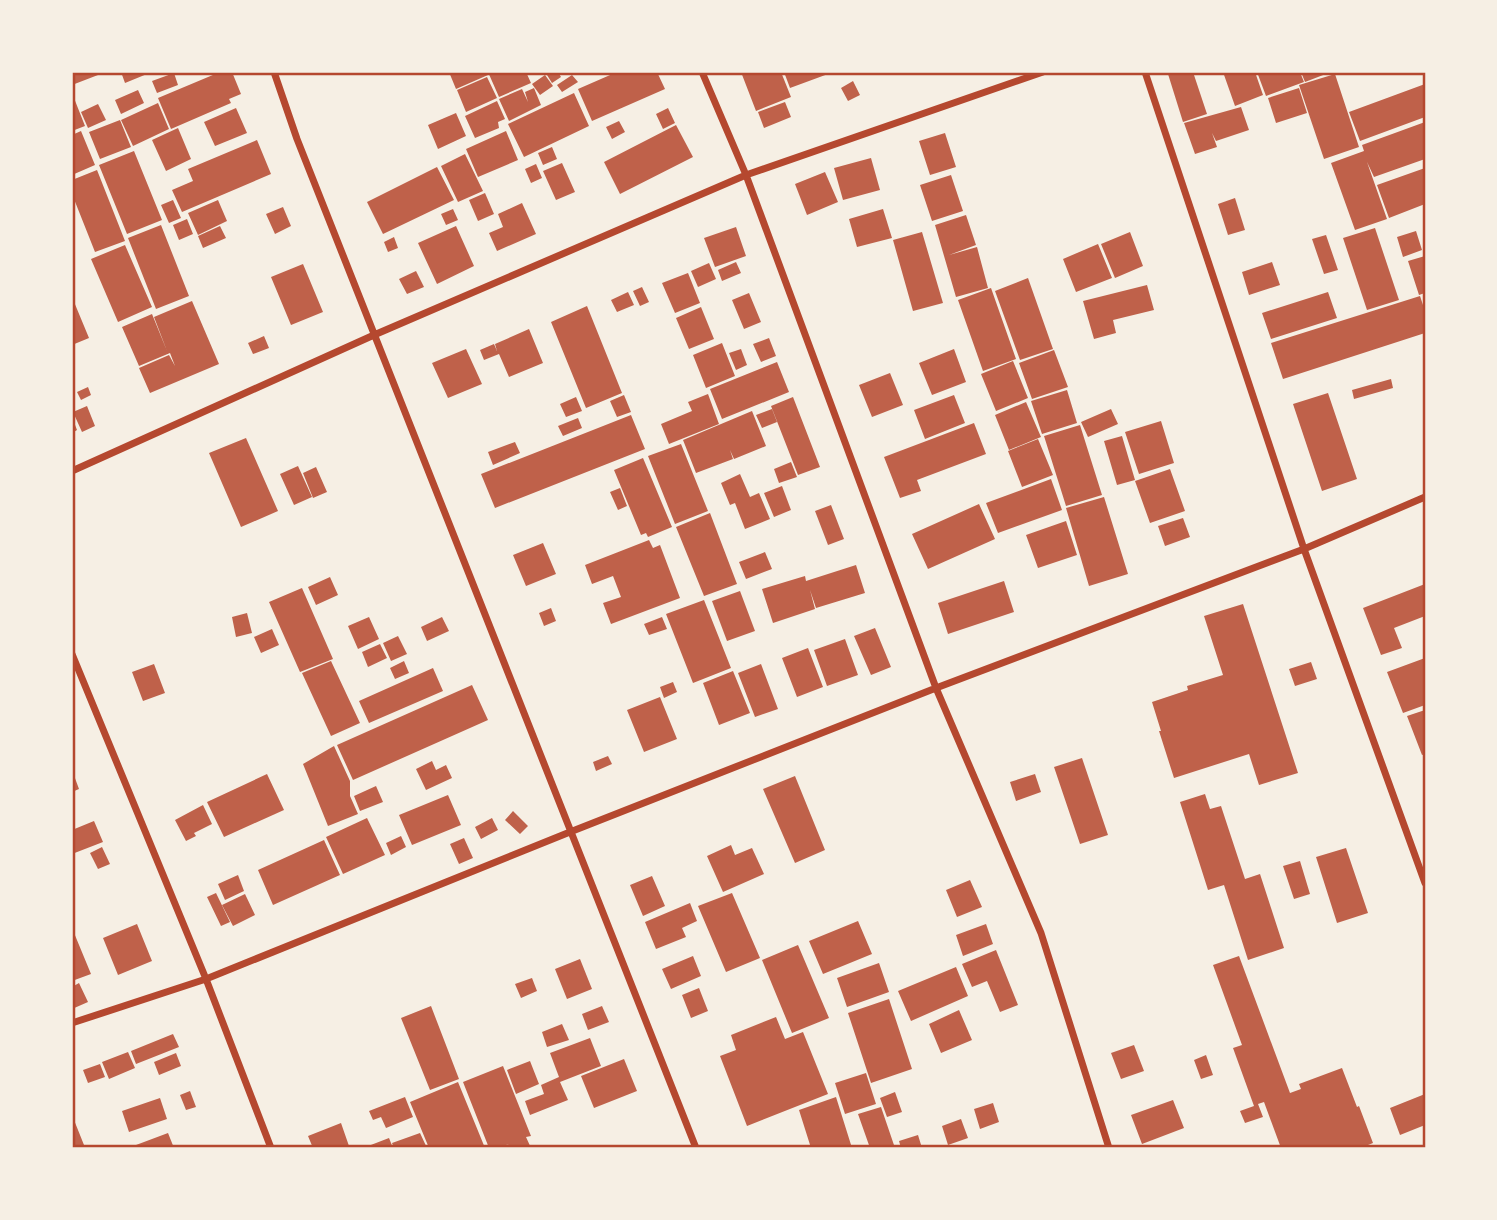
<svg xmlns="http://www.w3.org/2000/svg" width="1497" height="1220" viewBox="0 0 1497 1220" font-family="Raleway,sans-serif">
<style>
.building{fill:#bf614a}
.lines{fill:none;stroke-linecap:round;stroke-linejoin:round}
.minor{stroke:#b5482f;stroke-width:7}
.neatline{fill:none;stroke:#b5482f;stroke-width:2.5}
</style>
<rect width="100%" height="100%" fill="#f6efe4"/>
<path class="building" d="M 72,72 L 97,72 L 98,75 L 72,85 Z
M 121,72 L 146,72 L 147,74 L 125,83 Z
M 220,72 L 232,72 L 241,94 L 229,99 L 231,103 L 171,129 L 158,98 Z
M 449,72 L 487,72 L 488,75 L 456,89 Z
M 488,72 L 526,72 L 531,83 L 499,97 Z
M 551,72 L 558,72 L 561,77 L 552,83 L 547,75 Z
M 617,72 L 657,72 L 665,89 L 592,121 L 578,89 Z
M 741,72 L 781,72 L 791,97 L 756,111 Z
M 784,72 L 827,72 L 828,74 L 790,88 Z
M 1176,72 L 1193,72 L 1207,114 L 1183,122 L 1168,74 Z
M 1223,72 L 1255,72 L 1263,95 L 1235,106 Z
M 1257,72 L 1300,72 L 1304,82 L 1266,96 Z
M 1301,72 L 1331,72 L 1305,82 Z
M 174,73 L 178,85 L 157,93 L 152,81 Z
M 1335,74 L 1359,147 L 1324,159 L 1299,85 Z
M 545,75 L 553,86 L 540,95 L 532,84 Z
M 572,75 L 578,82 L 562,92 L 557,85 Z
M 487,77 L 497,98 L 466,112 L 457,90 Z
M 853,81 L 860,95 L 848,101 L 841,88 Z
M 1425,84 L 1425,117 L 1360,141 L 1349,112 Z
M 534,88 L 541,105 L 509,121 L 499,99 L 522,89 L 528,102 L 525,92 Z
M 1299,88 L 1307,113 L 1276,123 L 1268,98 Z
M 138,90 L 144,103 L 121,114 L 115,100 Z
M 72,93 L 85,126 L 72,131 Z
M 574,93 L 589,126 L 524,157 L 508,124 Z
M 497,101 L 505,119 L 498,122 L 499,128 L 475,138 L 465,116 Z
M 785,102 L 791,117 L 764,128 L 758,112 Z
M 158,103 L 169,129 L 133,146 L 121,120 Z
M 98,104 L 106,120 L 88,128 L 81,112 Z
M 1241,107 L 1249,130 L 1216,141 L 1212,133 L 1217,147 L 1195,154 L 1184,123 Z
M 236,108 L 247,133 L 215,146 L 204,122 Z
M 668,108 L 675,123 L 663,129 L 656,114 Z
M 456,113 L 466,136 L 438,149 L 428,125 Z
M 120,120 L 131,147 L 100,159 L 89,132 Z
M 619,121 L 625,132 L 612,139 L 606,127 Z
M 1425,122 L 1425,159 L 1374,177 L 1367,162 L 1387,219 L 1355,230 L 1331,163 L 1364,151 L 1362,145 Z
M 676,125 L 693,157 L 620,194 L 604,162 Z
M 178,128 L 191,159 L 166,171 L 152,140 Z
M 81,131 L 95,165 L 72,175 L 72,135 Z
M 506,131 L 518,160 L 478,177 L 466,149 Z
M 945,133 L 956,167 L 930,175 L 919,141 Z
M 257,140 L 271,174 L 182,212 L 172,190 L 193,181 L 188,169 Z
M 552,147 L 557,159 L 543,165 L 538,153 Z
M 134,151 L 162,220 L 127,234 L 99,165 Z
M 465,154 L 483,191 L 458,202 L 441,166 Z
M 871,158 L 880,190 L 843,200 L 834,168 Z
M 562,163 L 575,192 L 556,200 L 543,171 Z
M 536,164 L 542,178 L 531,183 L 525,169 Z
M 437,167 L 454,200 L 383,234 L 367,202 Z
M 1425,168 L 1425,204 L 1389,218 L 1377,185 Z
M 97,170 L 125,241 L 95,252 L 72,194 L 72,180 Z
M 825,172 L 838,202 L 807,215 L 795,184 Z
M 951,175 L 963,211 L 932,221 L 920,185 Z
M 485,193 L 494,214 L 478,221 L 469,200 Z
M 1235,198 L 1245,230 L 1228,235 L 1218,204 Z
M 173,200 L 181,218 L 169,223 L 161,205 Z
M 218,200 L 227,221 L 198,235 L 188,213 Z
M 522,203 L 536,234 L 497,251 L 489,233 L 503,227 L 498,214 Z
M 283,207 L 291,226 L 275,234 L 266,214 Z
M 453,209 L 458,220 L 446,225 L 441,214 Z
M 883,209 L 892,238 L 857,247 L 849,219 Z
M 966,215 L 976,245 L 949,255 L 977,247 L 988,288 L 956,297 L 935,225 Z
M 187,219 L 193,234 L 179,240 L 173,225 Z
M 161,225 L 189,296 L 156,309 L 128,238 Z
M 220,226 L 226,238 L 203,248 L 198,236 Z
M 456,226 L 474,266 L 437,284 L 418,243 Z
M 736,227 L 746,256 L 715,267 L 704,238 Z
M 1375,228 L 1399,300 L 1367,310 L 1343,238 Z
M 1416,231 L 1422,250 L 1403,257 L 1397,237 Z
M 922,232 L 943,303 L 913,311 L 893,240 Z
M 1130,232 L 1143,266 L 1115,278 L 1101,244 Z
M 1326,235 L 1338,270 L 1324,274 L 1312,239 Z
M 394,237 L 398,248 L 388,252 L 384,242 Z
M 1098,244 L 1112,278 L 1076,292 L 1063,259 Z
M 125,245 L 152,307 L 118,322 L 91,259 Z
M 1425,256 L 1425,293 L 1419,295 L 1408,261 Z
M 736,262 L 741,273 L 722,281 L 718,270 Z
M 1272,262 L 1280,285 L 1249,295 L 1242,272 Z
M 709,263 L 716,279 L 698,287 L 691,271 Z
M 303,264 L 323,312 L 291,325 L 271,277 Z
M 416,271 L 424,287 L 407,294 L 399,279 Z
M 688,273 L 700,303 L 675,313 L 662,283 Z
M 1028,278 L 1053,349 L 1020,360 L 995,291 Z
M 1147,285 L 1154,310 L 1113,320 L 1116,333 L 1094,339 L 1083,301 Z
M 642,287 L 649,302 L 640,306 L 633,291 Z
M 991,288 L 1016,359 L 983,371 L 958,300 Z
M 628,292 L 634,305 L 617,312 L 611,300 Z
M 1328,292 L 1337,318 L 1271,339 L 1262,313 Z
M 749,293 L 761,322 L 744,329 L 732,300 Z
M 1420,296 L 1425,311 L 1425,333 L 1283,379 L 1271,343 Z
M 72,297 L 89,338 L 72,345 Z
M 192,301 L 219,364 L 150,393 L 139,368 L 169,355 L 175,366 L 170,353 L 139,366 L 122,327 L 152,314 L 167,351 L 154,317 Z
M 587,306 L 622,393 L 586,408 L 551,322 Z
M 701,307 L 714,339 L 689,349 L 676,318 Z
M 529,329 L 543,363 L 509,377 L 499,354 L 484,360 L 480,350 L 494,344 L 497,351 L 495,344 Z
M 264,336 L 269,348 L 253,354 L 248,343 Z
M 769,338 L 776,356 L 761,362 L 753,344 Z
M 722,343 L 735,376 L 706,388 L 693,355 Z
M 466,349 L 482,384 L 448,398 L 432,363 Z
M 741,349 L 747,365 L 736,370 L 729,353 Z
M 954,349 L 966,382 L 932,395 L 919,363 Z
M 1054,350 L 1068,387 L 1032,399 L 1019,363 Z
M 1013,361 L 1028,398 L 996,411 L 981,374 Z
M 777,362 L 789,392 L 722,419 L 710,389 Z
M 890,373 L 903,405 L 872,417 L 859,385 Z
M 1391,379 L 1393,388 L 1354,399 L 1352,390 Z
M 88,387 L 91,395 L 81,400 L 77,392 Z
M 1067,390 L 1077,423 L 1042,434 L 1031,401 Z
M 1328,393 L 1357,479 L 1322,491 L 1293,404 Z
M 708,394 L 719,424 L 669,444 L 661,424 L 692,411 L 688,402 Z
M 624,395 L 631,412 L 617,417 L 610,401 Z
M 954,395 L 965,423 L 925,439 L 914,410 Z
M 576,397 L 582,411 L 566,417 L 560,404 Z
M 793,397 L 820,467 L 798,475 L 771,406 Z
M 1026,402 L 1041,437 L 1009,450 L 995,415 Z
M 87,406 L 95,426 L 82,432 L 73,412 Z
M 772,409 L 777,422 L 762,428 L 756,415 Z
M 1111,409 L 1118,424 L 1088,437 L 1081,422 Z
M 752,411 L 766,446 L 734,459 L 730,450 L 733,459 L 696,473 L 683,440 Z
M 631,415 L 645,449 L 495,508 L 481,474 Z
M 72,417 L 77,430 L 72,433 Z
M 578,418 L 582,428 L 563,436 L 558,426 Z
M 1161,421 L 1174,463 L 1139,474 L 1125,432 Z
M 974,423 L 986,454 L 917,480 L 921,491 L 900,498 L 884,457 Z
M 1080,425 L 1102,495 L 1066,506 L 1044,436 Z
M 1122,436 L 1135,480 L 1117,485 L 1104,441 Z
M 246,438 L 278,511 L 241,527 L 209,453 Z
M 1038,439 L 1053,475 L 1022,487 L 1008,451 Z
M 515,442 L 520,453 L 493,465 L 488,452 Z
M 681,444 L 708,511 L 675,524 L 648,456 Z
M 643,458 L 672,527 L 648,537 L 646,533 L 641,535 L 614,470 Z
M 791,462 L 797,477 L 779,483 L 774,469 Z
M 298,466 L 312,497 L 294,505 L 280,474 Z
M 316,467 L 327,492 L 313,498 L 303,473 Z
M 1170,469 L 1185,511 L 1150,523 L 1135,481 Z
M 740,474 L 750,497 L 759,493 L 770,519 L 745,529 L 735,503 L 730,505 L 721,483 Z
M 1051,479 L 1062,510 L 998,533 L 986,503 Z
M 782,486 L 791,510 L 774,517 L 764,493 Z
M 620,488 L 627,506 L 618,510 L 610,492 Z
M 1104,497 L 1128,574 L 1089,586 L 1066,508 Z
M 979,504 L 995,539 L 928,569 L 912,534 Z
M 831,505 L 844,539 L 828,545 L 815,511 Z
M 710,513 L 737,584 L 704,596 L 676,527 Z
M 1183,518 L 1190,537 L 1165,546 L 1158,526 Z
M 1066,521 L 1077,555 L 1038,568 L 1026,535 Z
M 649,540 L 653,548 L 660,545 L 680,598 L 611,624 L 603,603 L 621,597 L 613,576 L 592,584 L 585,565 Z
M 543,543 L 556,574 L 526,586 L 513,555 Z
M 765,552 L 772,569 L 746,579 L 739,562 Z
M 856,565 L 865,593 L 816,608 L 810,590 L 815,609 L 773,623 L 762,589 L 805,576 L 806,581 Z
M 330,577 L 338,595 L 316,605 L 308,587 Z
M 1004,581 L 1014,612 L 948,634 L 938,603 Z
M 1425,584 L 1425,616 L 1394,628 L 1402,648 L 1381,655 L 1363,608 Z
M 302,588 L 333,659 L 300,672 L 269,602 Z
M 740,591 L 755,631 L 727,641 L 712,601 Z
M 704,600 L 731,668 L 693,683 L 666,614 Z
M 1243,604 L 1298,773 L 1259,785 L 1249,754 L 1174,778 L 1159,731 L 1161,731 L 1152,702 L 1188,690 L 1187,686 L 1223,675 L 1204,616 Z
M 551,608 L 556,621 L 544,626 L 539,613 Z
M 247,613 L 252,633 L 236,637 L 232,617 Z
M 369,617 L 379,639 L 358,649 L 348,626 Z
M 442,617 L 449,631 L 427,641 L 421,627 Z
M 662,617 L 667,629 L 649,635 L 644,624 Z
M 875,628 L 891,667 L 871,675 L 854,636 Z
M 272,629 L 279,645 L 261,653 L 254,637 Z
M 398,636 L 407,654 L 391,661 L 383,643 Z
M 845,639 L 858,675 L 827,686 L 814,650 Z
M 380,644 L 387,658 L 368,667 L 362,652 Z
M 808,648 L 823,687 L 797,697 L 782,658 Z
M 1425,658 L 1425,705 L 1403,713 L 1387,672 Z
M 331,661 L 360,723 L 331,736 L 302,673 Z
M 404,661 L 409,673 L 395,679 L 390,668 Z
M 1311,662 L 1317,679 L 1295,686 L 1289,669 Z
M 154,664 L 165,693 L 143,701 L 132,672 Z
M 761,664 L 778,709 L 755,717 L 738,673 Z
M 433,668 L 443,691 L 369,723 L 359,701 Z
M 733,671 L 750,713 L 719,725 L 703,683 Z
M 673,682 L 677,692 L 664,698 L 660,687 Z
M 472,685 L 488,720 L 353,780 L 337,745 Z
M 660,697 L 677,739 L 644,752 L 627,710 Z
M 1425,710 L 1425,754 L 1422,755 L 1407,716 Z
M 334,746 L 350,781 L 350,796 L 358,814 L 328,826 L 303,764 Z
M 608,756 L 612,764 L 596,771 L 593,762 Z
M 1082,758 L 1108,835 L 1080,844 L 1054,767 Z
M 432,761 L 436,770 L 446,765 L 452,778 L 426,790 L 416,769 Z
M 72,770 L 79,789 L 72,792 Z
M 267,774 L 284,810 L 224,837 L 207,802 Z
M 1035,774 L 1041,792 L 1016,801 L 1010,782 Z
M 795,776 L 825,850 L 795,863 L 763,789 Z
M 376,786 L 383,802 L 360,811 L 354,796 Z
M 1205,794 L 1210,809 L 1221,806 L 1245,879 L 1260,874 L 1284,948 L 1248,960 L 1224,885 L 1208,890 L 1180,802 Z
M 448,795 L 461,825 L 412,845 L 399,815 Z
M 203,805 L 212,824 L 194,833 L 196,836 L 186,841 L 175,820 Z
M 513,811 L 528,826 L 520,834 L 505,820 Z
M 367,818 L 385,855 L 343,874 L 326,837 Z
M 492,818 L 498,830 L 481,839 L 475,827 Z
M 94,821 L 103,842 L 72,854 L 72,830 Z
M 401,836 L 406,847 L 391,855 L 386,843 Z
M 464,838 L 473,858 L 459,864 L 450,844 Z
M 324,840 L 340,875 L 273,905 L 258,870 Z
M 731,845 L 735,855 L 752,848 L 764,874 L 723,892 L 707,856 Z
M 102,847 L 110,864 L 98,869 L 90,853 Z
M 1346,848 L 1368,913 L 1337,923 L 1316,857 Z
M 1300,861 L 1310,894 L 1294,899 L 1283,866 Z
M 238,875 L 244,891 L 225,900 L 218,884 Z
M 652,876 L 665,906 L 643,916 L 630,885 Z
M 970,880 L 982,907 L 957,917 L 946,890 Z
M 216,893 L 230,922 L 221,926 L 207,897 Z
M 732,893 L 760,958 L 726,972 L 698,906 Z
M 245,894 L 255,915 L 233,926 L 222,905 Z
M 690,903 L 697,921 L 682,928 L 686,937 L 656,949 L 645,922 Z
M 858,921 L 872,954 L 823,974 L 809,941 Z
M 137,924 L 152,961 L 118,975 L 103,938 Z
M 986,924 L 993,944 L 963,956 L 956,935 Z
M 72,928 L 91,974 L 72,981 Z
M 798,945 L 829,1018 L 792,1033 L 762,960 Z
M 996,950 L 1018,1005 L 1000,1012 L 987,981 L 972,987 L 962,964 Z
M 693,956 L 701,976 L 671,989 L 662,969 Z
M 1239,956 L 1290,1093 L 1301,1089 L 1299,1084 L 1342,1068 L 1357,1107 L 1359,1106 L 1373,1143 L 1363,1147 L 1364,1148 L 1281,1148 L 1264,1102 L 1258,1104 L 1263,1117 L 1245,1123 L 1240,1111 L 1254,1106 L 1233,1048 L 1242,1045 L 1213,965 Z
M 580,959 L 592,989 L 567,999 L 555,969 Z
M 879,963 L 889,992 L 847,1007 L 837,978 Z
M 956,967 L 968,996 L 911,1021 L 898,991 Z
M 532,978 L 537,991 L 521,998 L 515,984 Z
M 79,983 L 88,1002 L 72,1009 L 72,987 Z
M 699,988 L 708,1011 L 691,1018 L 682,995 Z
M 889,999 L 912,1069 L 871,1083 L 848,1013 Z
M 431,1006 L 459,1079 L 430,1090 L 401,1018 Z
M 602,1006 L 609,1022 L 588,1030 L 582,1014 Z
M 959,1010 L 972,1040 L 941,1053 L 929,1024 Z
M 776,1017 L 785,1039 L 803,1032 L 828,1094 L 747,1126 L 720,1056 L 736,1050 L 731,1035 Z
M 562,1024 L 569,1040 L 547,1047 L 542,1032 Z
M 173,1034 L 179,1047 L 136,1064 L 131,1051 Z
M 590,1038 L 601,1066 L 560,1082 L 568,1100 L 530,1115 L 525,1101 L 544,1094 L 541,1085 L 559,1077 L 550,1053 Z
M 1134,1045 L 1144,1071 L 1121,1079 L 1111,1053 Z
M 128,1052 L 135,1068 L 109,1079 L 102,1062 Z
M 176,1053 L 181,1066 L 159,1075 L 154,1062 Z
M 1206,1055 L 1213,1075 L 1201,1079 L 1194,1060 Z
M 624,1059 L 637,1091 L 594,1108 L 581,1076 Z
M 530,1061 L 539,1084 L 516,1094 L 507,1070 Z
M 100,1064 L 105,1077 L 88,1083 L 83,1070 Z
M 503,1066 L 531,1136 L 526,1137 L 531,1148 L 501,1148 L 509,1144 L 498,1148 L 489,1148 L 463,1082 Z
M 866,1073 L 876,1104 L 845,1114 L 835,1083 Z
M 458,1082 L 485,1148 L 429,1148 L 410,1102 Z
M 190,1091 L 196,1107 L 186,1110 L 180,1095 Z
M 895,1092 L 902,1112 L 887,1117 L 880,1098 Z
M 1425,1094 L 1425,1125 L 1400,1135 L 1390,1108 Z
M 405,1097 L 413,1117 L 386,1128 L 381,1117 L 373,1120 L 369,1111 Z
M 836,1097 L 852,1148 L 811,1148 L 799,1110 Z
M 160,1098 L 167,1119 L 129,1132 L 122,1111 Z
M 1173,1100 L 1184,1128 L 1142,1144 L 1131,1115 Z
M 993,1103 L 999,1122 L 980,1129 L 974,1109 Z
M 881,1107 L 895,1148 L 870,1148 L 858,1114 Z
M 72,1115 L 84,1145 L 77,1148 L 72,1148 Z
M 961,1119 L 968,1138 L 948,1145 L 942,1126 Z
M 341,1123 L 349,1146 L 343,1148 L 313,1148 L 308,1136 Z
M 168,1133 L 174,1148 L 137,1148 L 136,1145 Z
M 420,1133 L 427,1148 L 394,1148 L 392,1143 Z
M 918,1135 L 922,1148 L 901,1148 L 899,1141 Z
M 389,1138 L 393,1148 L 363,1148 Z"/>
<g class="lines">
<path class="minor" d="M 274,72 L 297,139 L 696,1148
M 702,72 L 746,175 L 936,688 L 1041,933 L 1109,1148
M 1145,72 L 1304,549 L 1425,883
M 72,471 L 374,335 L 746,175 L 1043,72
M 72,654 L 206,979 L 271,1148
M 72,1023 L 206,979 L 570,832 L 936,688 L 1304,549 L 1425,497"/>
</g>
<rect width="1497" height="1220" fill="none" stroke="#f6efe4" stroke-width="147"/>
<rect x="74" y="74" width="1350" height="1072" class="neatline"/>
</svg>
